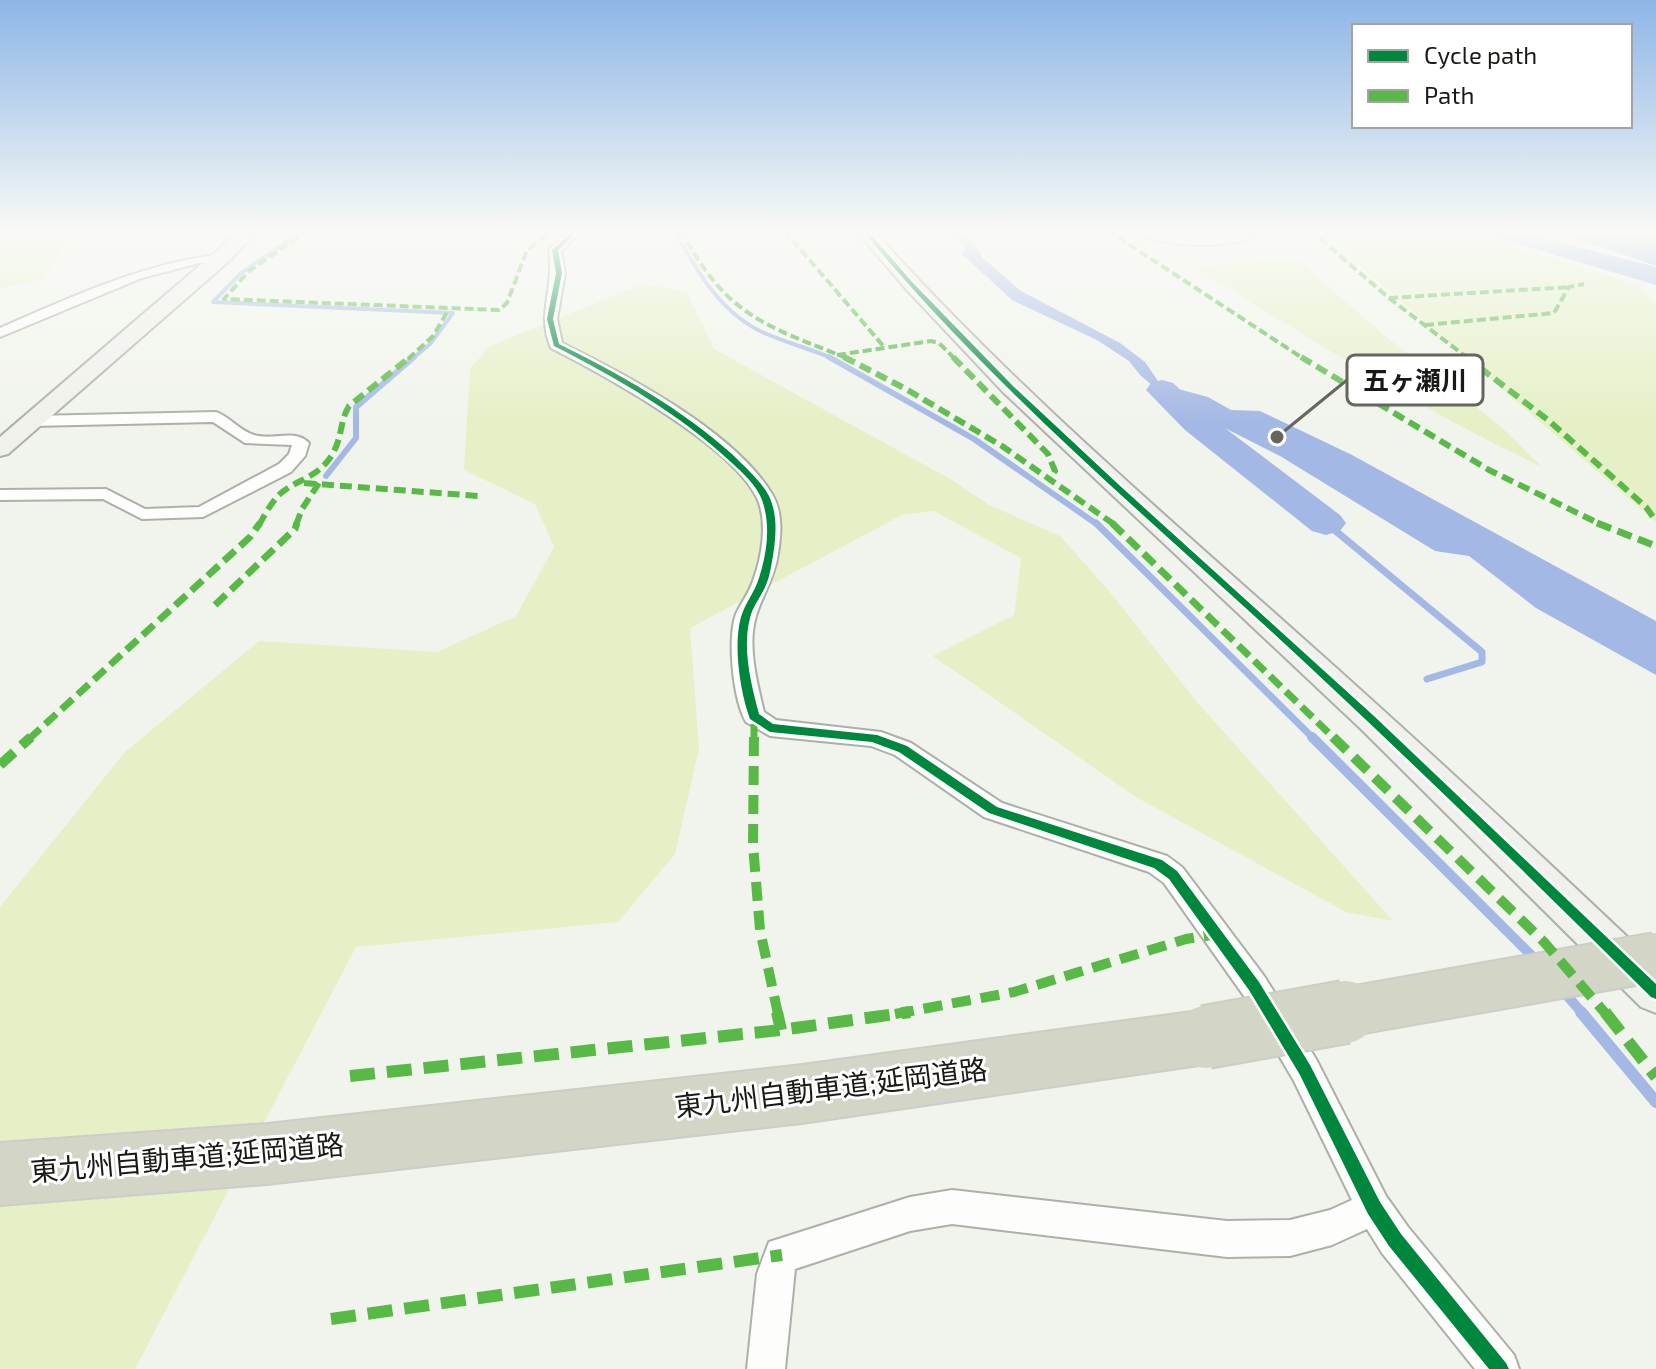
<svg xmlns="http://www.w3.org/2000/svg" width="1656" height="1369" viewBox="0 0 1656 1369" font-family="'Exo 2','Noto Sans JP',sans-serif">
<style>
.green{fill:#e5f0c7}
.water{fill:#a4b8e5}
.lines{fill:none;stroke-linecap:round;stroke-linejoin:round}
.stream-far4{stroke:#a4b8e5;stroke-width:4}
.stream-far3{stroke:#a4b8e5;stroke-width:6}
.stream-far2{stroke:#a4b8e5;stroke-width:7}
.stream-far1{stroke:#a4b8e5;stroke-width:10}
.stream{stroke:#a4b8e5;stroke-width:12}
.river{fill:#a4b8e5;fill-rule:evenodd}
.street-casing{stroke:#adb0a9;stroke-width:4}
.secondary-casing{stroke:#adb0a9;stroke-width:4}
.highway-casing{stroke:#cccdc9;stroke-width:4}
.street{fill:#fdfdfc;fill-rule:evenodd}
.secondary{fill:#f0f1ec;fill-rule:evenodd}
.highway{fill:#d3d6c7;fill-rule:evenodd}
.highway-bridge-far1-casing{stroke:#cccdc9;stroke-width:52;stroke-linecap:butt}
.highway-bridge-casing{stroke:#cccdc9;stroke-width:66;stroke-linecap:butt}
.highway-bridge-far1{stroke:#d3d6c7;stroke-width:48}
.highway-bridge{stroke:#d3d6c7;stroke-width:62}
.quiet-far4{stroke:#58b947;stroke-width:4;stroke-dasharray:9 4;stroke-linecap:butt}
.quiet-far3{stroke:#58b947;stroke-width:6;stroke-dasharray:12 6;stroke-linecap:butt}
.quiet-far2{stroke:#58b947;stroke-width:7;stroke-dasharray:15 7;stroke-linecap:butt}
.quiet-far1{stroke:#58b947;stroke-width:10;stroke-dasharray:19 10;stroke-linecap:butt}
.quiet{stroke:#58b947;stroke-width:12;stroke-dasharray:25 12;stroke-linecap:butt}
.cycleway-casing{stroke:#fff;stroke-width:5}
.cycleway{fill:#00873e;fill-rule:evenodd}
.labels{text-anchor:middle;stroke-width:6;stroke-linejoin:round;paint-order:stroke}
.near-street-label{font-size:28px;fill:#191a15;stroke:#fff}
.leader{fill:none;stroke:#656660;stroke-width:3}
.callout-dot{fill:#656660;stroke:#fff;stroke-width:3}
.callout{fill:#fff;stroke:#656660;stroke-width:3}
.callout-label{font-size:26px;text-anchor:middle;font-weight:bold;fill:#191a15}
</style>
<rect width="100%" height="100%" fill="#f1f4ec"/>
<path class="green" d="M 59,230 L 77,230 L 41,280 L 0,289 L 0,244 Z
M 1318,230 L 1458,230 L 1637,284 L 1656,304 L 1656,522 Z
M 1299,260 L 1386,337 L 1499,425 L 1542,467 C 1421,410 1308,337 1194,267 Z
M 643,284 L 687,292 L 714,349 L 950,479 L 989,505 L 1060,536 L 1110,592 L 1197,702 L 1393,921 L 1346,912 L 1136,797 L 933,656 L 1014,615 L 1021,558 L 934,511 L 902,515 L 690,628 L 699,749 L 675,854 L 618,922 L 356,947 L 135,1369 L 0,1369 L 0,907 L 125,752 L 259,641 L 437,652 L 516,616 L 554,547 L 535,504 L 464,470 L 470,369 L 490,346 Z"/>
<path class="water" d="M 949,230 L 964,230 L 983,258 L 1021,291 L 1120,343 L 1145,362 L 1160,384 L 1208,397 L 1231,410 L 1260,411 L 1352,455 L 1656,621 L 1656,675 L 1536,608 L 1469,556 L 1435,551 L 1280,456 L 1205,418 L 1158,390 L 1141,376 L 1129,361 L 1097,340 L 1012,300 L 962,254 L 966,246 Z
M 1471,230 L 1511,230 L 1656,267 L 1656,285 Z
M 1554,230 L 1628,236 L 1640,230 L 1656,230 L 1656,266 Z"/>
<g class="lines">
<path class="stream-far4" d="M 304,230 L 241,273 L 213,302 L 453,313 L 430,344 L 412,359
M 674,230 C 695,268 718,309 758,330 C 782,342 809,348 834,359"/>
<path class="stream-far3" d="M 829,357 L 974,439 L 1098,525
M 326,476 L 356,438 L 356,407 L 414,357
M 1326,523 L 1328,525"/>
<path class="stream-far2" d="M 1096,523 L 1314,739
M 1326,523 L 1482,652 L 1482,662 L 1427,679"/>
<path class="stream-far1" d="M 1312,737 L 1538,962
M 1563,991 L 1583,1014"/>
<path class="stream" d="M 1581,1012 L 1656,1102"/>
<path class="river" d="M 1162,380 L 1173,383 L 1209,416 L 1340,515 L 1346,523 L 1340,531 L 1326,535 L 1312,531 L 1185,430 L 1146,390 L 1151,383 Z"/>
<g class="street-casing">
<path id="street" d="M 571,230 L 582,230 L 561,251 L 565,273 L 557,319 L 562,343 C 627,375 735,432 772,494 C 783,512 781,534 778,554 C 774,580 763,593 756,616 C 747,646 757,682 764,712 L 776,720 L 881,732 L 911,743 L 1002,803 L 1167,856 L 1182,867 L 1264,976 L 1316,1059 L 1386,1196 L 1408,1227 L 1514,1355 L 1519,1369 L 1475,1369 L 1382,1253 L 1367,1229 L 1332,1245 L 1290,1256 L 1227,1257 L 952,1224 L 910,1231 L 795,1269 L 785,1369 L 747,1369 L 757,1274 L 769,1242 L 910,1197 L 952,1190 L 1227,1221 L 1290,1220 L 1330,1210 L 1352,1200 L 1294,1081 L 1244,996 L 1164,883 L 1149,872 L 984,817 L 895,755 L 871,746 L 770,736 L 746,722 C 733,699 727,639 736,614 C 741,603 749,593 753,581 C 762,557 768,522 757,498 C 732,445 604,375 551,348 C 536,314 555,287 549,250 Z
M 1135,230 L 1215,238 L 1262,230 C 1236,252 1162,248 1135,230 Z
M 223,254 L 229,257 L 227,259 L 195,264 L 142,278 L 0,337 L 0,328 C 73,296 144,263 223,254 Z
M 216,412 C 230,417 240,431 254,435 C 273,441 294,428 309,443 L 305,456 L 291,472 L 203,517 L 142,519 L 103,499 L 0,500 L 0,490 L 106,489 L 145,509 L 199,507 L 279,464 L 289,454 L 292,445 L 245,443 L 213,422 L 32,426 L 24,421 L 32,416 Z"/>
</g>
<g class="secondary-casing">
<path id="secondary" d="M 241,230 L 258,230 L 229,261 L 8,454 L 0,456 L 0,437 Z
M 856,230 L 873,230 C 1006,379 1157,508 1306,641 C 1425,747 1541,855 1656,964 L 1656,1013 L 1641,1007 L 1360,728 L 1003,392 L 905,288 Z"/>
</g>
<g class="highway-casing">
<path id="highway" d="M 1206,1010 L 1226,1018 L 1234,1037 L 1226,1056 L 1206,1064 L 802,1123 L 267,1184 L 0,1205 L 0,1143 L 267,1124 L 802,1065 Z"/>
</g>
<use href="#street" class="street"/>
<use href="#secondary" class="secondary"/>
<use href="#highway" class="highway"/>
<g class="highway-bridge-far1-casing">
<path id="highway-bridge-far1" d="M 1334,1014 L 1656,957"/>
</g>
<g class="highway-bridge-casing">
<path id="highway-bridge" d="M 1206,1037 L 1345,1012"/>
</g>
<use href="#highway-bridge-far1" class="highway-bridge-far1"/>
<use href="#highway-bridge" class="highway-bridge"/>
<path class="quiet-far4" d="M 309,230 L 249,271 L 224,299 L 499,310 L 507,303 L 527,250 L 554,230
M 681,230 C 726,316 764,325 849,359
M 784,230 L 885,348
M 1107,230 L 1304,359
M 1310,230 L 1389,298 L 1469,359
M 1389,298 L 1569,287
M 1425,325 L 1554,313 L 1569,287 L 1584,284
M 837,355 L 931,341 L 939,343 L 955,359
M 408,359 L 433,336 L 449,309"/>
<path class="quiet-far3" d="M 844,357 L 906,389 L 1002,446 L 1115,525
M 953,357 L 1048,454 L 1055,471 L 1049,478
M 1301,357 L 1489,470 L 1602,525
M 1466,357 L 1548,420 L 1646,507 L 1656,521
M 304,483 L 479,496
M 259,525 C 266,513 273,498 285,490 C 299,480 314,477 326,463 C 344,442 338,424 349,406 L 410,357
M 296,525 L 302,509 L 319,483"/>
<path class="quiet-far2" d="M 1112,523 L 1335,739
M 1597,523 L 1656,546
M 215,605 L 295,529 L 297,523
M 29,739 L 250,537 L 260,523
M 754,739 L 754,716"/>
<path class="quiet-far1" d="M 754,737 L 753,845 L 760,930 L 778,1014
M 1333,737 L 1544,942 L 1606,1014
M 0,765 L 31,737
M 895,1014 L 1014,992 L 1186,939 L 1218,934"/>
<path class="quiet" d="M 777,1012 L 781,1030
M 1605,1012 L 1656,1077
M 350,1076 L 781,1030 L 910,1012
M 331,1319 L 782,1255"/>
<g class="cycleway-casing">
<path id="cycleway" d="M 574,230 L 579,230 L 558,250 L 562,273 L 553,319 L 559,344 C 620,374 682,409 733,455 C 745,467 761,481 769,496 C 778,515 776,536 773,556 C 771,566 770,576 766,585 C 761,597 753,606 750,618 C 742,649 751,684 759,714 L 773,724 L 877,735 L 907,746 L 997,807 L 1162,860 L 1177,871 L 1259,982 L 1310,1065 L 1380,1202 L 1401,1234 L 1506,1363 L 1509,1369 L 1489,1369 L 1389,1246 L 1368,1214 L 1300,1075 L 1249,990 L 1169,879 L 1154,868 L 989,813 L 899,752 L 872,742 L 770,732 L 750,719 C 740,692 733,645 741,617 C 745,603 755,592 759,578 C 767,553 771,525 762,500 C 757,486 743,473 732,463 C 680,414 617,378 554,346 L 547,319 L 556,273 L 552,250 Z
M 862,230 L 867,230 L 913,283 L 1013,386 L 1118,484 L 1375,717 L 1656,984 L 1656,999 L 1651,997 C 1527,874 1401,751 1272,632 C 1131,503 984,378 862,230 Z"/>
</g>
<use href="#cycleway" class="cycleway"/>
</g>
<linearGradient id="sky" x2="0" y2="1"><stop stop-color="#8db6e7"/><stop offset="0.55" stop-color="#f9faf6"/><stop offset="1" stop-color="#f9faf6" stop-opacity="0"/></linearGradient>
<rect width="1656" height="422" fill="url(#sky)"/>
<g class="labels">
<g class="near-street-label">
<text transform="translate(831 1088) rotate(-7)" y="10">東九州自動車道;延岡道路</text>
<text transform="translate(187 1158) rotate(-5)" y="10">東九州自動車道;延岡道路</text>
</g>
</g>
<path class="leader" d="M1277 437L1347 380"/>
<circle class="callout-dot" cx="1277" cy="437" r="8"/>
<rect class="callout" x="1347" y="355" width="136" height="50" rx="8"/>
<g class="callout-label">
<text x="1415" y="390">五ヶ瀬川</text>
</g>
<rect x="1352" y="24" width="280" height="104" fill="#ffffff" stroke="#a3a3a1" stroke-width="2"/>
<rect x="1368" y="50" width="40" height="12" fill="#00873e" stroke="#a3a3a1" stroke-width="2"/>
<text x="1424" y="64" font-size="24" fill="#191a15">Cycle path</text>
<rect x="1368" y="90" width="40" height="12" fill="#58b947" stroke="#a3a3a1" stroke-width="2"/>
<text x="1424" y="104" font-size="24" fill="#191a15">Path</text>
</svg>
